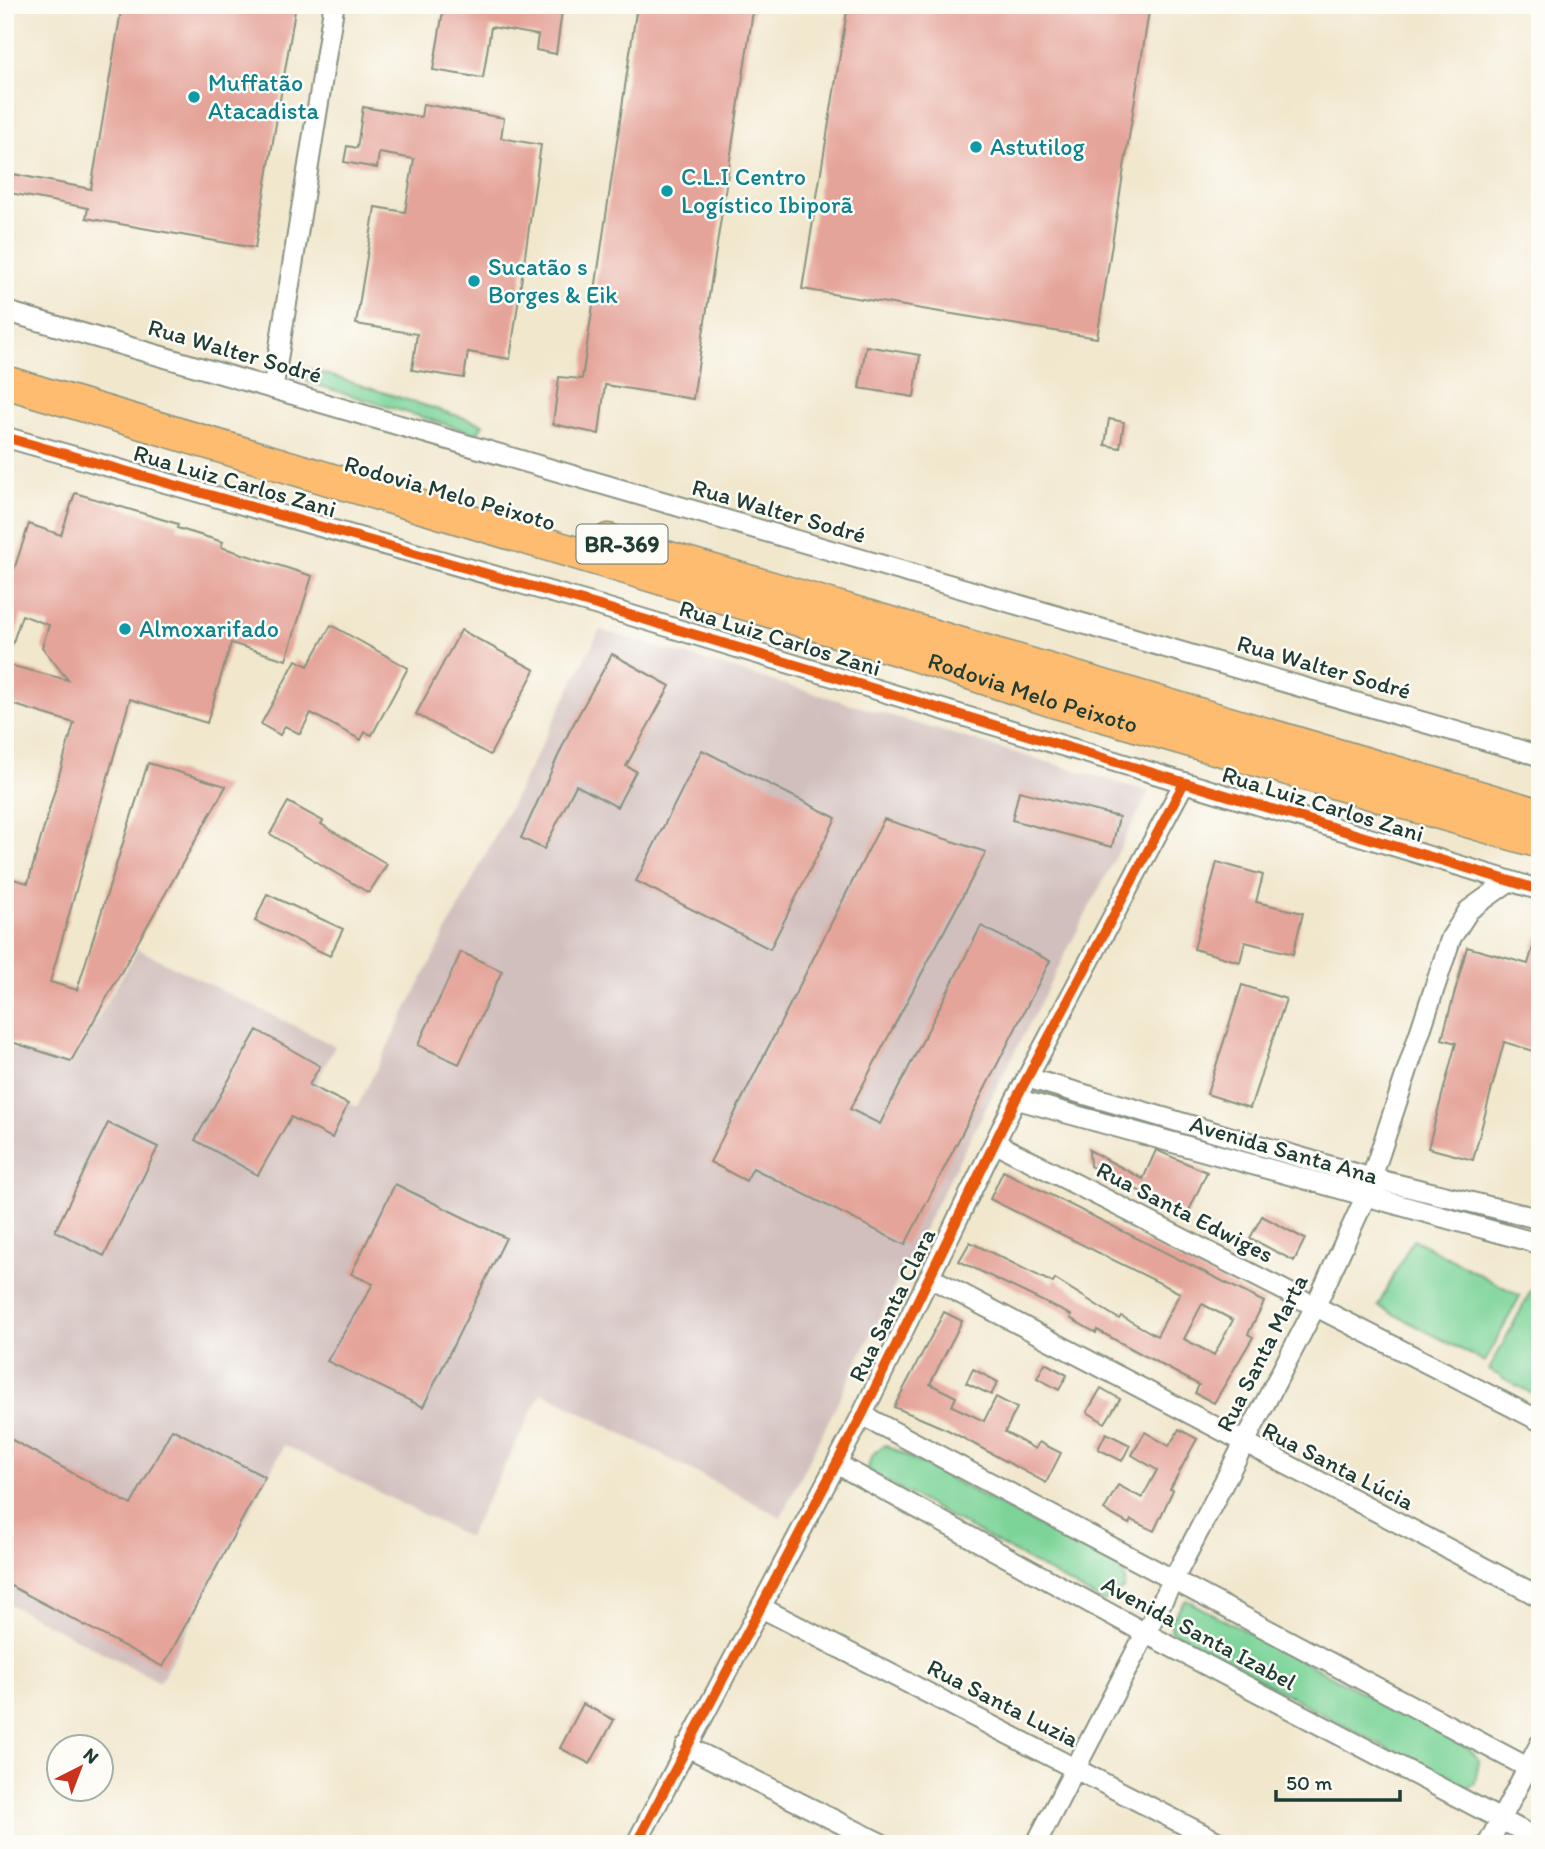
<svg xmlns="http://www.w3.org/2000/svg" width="1545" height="1849" viewBox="0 0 1545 1849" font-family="Itim,sans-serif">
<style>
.industrial{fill:#d1bfbd}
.green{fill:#7dd499;stroke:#4e8866;stroke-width:2}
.building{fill:#e5a49a;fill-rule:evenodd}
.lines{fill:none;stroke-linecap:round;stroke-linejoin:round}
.street-casing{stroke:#889280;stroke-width:23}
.primary-casing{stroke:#889280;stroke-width:35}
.street{stroke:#fff;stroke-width:19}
.primary{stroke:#fdbc70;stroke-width:32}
.cycleway-casing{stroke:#fdfcf7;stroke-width:15}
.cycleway{stroke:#e8590c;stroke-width:10}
.culture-dot{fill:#0f9aa8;stroke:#fdfcf7;stroke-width:2.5}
.labels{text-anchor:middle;stroke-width:5;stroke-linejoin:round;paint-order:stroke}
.shield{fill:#fdfcf7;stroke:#62766e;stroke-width:2}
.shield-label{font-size:23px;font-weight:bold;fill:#1f3d34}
.culture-label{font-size:24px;fill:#0d838f;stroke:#fdfcf7;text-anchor:start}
.street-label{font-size:24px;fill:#1f3d34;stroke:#fdfcf7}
</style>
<rect width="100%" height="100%" fill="#fdfcf7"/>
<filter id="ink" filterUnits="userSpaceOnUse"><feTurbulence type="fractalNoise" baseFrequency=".0143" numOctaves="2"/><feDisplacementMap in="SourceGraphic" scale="14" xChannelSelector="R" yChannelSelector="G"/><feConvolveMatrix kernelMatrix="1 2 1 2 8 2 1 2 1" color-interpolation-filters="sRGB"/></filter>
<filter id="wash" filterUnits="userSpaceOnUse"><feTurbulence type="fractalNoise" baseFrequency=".00686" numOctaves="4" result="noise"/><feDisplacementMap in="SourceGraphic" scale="28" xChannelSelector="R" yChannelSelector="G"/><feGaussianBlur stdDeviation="1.57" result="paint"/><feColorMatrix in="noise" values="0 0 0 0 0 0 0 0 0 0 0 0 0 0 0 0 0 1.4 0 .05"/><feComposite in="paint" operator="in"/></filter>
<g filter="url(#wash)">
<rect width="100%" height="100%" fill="#f1e7cd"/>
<path class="industrial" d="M 600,630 L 1149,792 L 913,1249 L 781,1517 L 542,1392 L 468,1537 L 284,1445 L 160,1682 L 5,1602 L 5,1046 L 70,1065 L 138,949 L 335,1046 L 315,1085 L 357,1107 Z"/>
<path class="green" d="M 300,366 L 480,423 L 483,424 L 477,434 L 307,382 L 301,374 Z
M 1413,1239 L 1520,1296 L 1485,1362 L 1378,1306 Z
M 1535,1283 L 1540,1286 L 1540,1389 L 1536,1396 L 1489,1370 Z
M 886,1445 L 1125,1571 L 1124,1589 L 1103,1602 L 868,1471 C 869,1458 874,1450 886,1445 Z
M 1186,1600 L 1468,1748 L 1479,1760 L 1475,1783 L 1468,1788 L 1456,1786 L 1171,1632 L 1171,1620 Z"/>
<g id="blocks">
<path class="building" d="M 122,5 L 296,5 L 255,248 L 86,218 L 88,208 L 10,193 L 13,174 L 91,189 Z
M 444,5 L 503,5 L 542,12 L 543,5 L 563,5 L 556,54 L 536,50 L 538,35 L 491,27 L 483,78 L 433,70 Z
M 637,5 L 754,5 L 693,399 L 605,385 L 599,434 L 553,424 L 559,377 L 582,379 Z
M 848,5 L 1150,5 L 1097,338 L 802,289 Z
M 423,104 L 504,118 L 501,138 L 541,145 L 510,359 L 468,352 L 464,378 L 412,370 L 417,334 L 356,324 L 375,207 L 405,212 L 414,159 L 379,153 L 377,168 L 344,162 L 347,146 L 357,148 L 363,107 L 421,117 Z
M 866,346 L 920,355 L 914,397 L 859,388 Z
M 1109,419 L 1124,422 L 1120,448 L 1105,445 Z
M 75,493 L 178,524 L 177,528 L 223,542 L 221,547 L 312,576 L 286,660 L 231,643 L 207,723 L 130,699 L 50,982 L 77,990 L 148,763 L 226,786 L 71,1061 L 5,1040 L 5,877 L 28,883 L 74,723 L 5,702 L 5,664 L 68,680 L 42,647 L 49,625 L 22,615 L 8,657 L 5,657 L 5,597 L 29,524 L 61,535 Z
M 331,625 L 408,668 L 372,735 L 365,732 L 361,740 L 311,713 L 300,734 L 285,726 L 280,735 L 261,724 L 296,660 L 308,666 Z
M 461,630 L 535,670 L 490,755 L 416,714 Z
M 612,654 L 670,686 L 626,766 L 636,771 L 617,807 L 576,785 L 544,849 L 521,838 L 569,732 Z
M 702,750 L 836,818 L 770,949 L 636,881 Z
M 1019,791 L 1119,817 L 1112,847 L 1012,820 Z
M 288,802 L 323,821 L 321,824 L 387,864 L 369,893 L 270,834 Z
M 884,819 L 986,852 L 850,1109 L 880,1124 L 981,926 L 1050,961 L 905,1245 L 753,1168 L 746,1181 L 710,1162 Z
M 1217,862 L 1263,875 L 1256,902 L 1303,913 L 1293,954 L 1245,942 L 1240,962 L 1194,949 Z
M 267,894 L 343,929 L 330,956 L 255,921 Z
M 1536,937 L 1540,938 L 1540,1053 L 1504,1042 L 1473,1160 L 1428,1148 L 1456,1043 L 1442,1039 L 1467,947 L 1528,964 Z
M 461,952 L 502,971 L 459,1064 L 418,1045 Z
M 1242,985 L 1286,999 L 1250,1108 L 1207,1094 Z
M 257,1030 L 320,1066 L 309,1085 L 348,1104 L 332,1138 L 291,1117 L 258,1175 L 195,1140 Z
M 108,1123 L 158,1147 L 104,1256 L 55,1231 Z
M 1089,1150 L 1143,1179 L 1156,1150 L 1207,1172 L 1187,1215 L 1090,1166 Z
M 1003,1171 L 1264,1302 L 1248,1334 L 1253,1337 L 1214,1403 L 1195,1393 L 1199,1385 L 1097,1330 L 1096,1333 L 1070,1318 L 1071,1315 L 959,1261 L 970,1242 L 1053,1283 L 1055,1279 L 1119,1319 L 1121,1316 L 1157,1336 L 1180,1293 L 990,1199 ZM 1202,1304 L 1233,1320 L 1214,1355 L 1184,1339 Z
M 395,1184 L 506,1238 L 423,1407 L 327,1361 L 373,1284 L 351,1274 Z
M 1262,1216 L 1305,1239 L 1294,1261 L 1250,1238 Z
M 944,1312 L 962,1321 L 930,1384 L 956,1397 L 952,1406 L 984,1421 L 996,1397 L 1017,1408 L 1005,1432 L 1035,1449 L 1039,1442 L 1061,1453 L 1046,1483 L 948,1430 L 894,1407 Z
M 1045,1363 L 1067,1375 L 1059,1390 L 1037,1378 Z
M 973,1369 L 998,1382 L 991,1395 L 966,1383 Z
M 1101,1388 L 1120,1399 L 1105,1423 L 1087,1412 Z
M 172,1429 L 265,1477 L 163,1667 L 5,1583 L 5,1436 L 131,1505 Z
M 1179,1429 L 1197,1439 L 1170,1489 L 1173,1490 L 1154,1531 L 1131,1520 L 1129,1524 L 1104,1510 L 1118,1485 L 1142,1498 L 1157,1470 L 1132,1455 L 1145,1432 L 1169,1446 Z
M 1106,1433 L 1130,1445 L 1122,1461 L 1098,1449 Z
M 583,1704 L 614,1720 L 590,1764 L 560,1748 Z"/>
</g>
</g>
<g filter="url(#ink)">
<use href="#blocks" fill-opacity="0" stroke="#889280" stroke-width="2"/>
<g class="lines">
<g class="street-casing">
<path id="street" d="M 5,311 L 1540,756
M 273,388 L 334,5
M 5,437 L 600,606 L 1540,890
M 1028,1078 L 1371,1178 L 1540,1219
M 1016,1099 L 1540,1244
M 995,1143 L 1540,1421
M 929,1277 L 1540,1597
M 862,1415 L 1540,1774
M 837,1464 L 1145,1633 L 1540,1840
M 762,1608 L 1222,1844
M 686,1746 L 882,1844
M 636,1844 L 862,1415 L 1016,1099 L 1184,783
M 1036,1844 L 1315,1307 L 1365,1198 L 1451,938 L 1469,910 L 1508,882
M 1488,1844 L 1540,1744"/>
</g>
<g class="primary-casing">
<g id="primary">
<path id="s1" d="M 5,382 L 903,651 L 1056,702 L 1540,842"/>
<path d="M 608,540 C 919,630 1228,726 1540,815"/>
</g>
</g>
<use href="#street" class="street"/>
<use href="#primary" class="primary"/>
<g class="cycleway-casing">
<path id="cycleway" d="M 5,437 L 600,606 L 1540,890
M 636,1844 L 862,1415 L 1016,1099 L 1184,783"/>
</g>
<use href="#cycleway" class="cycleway"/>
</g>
</g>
<g class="culture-dot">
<circle cx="194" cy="97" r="7"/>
<circle cx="976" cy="147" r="7"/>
<circle cx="667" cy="191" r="7"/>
<circle cx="474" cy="281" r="7"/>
<circle cx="125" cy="629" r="7"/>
</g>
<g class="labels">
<rect class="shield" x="576.5" y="524.5" width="91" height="39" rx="5"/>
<g class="shield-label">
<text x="622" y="552">BR-369</text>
</g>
<g class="culture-label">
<text x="208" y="91">Muffatão<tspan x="208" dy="28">Atacadista</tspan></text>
<text x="990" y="155">Astutilog</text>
<text x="681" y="185">C.L.I Centro<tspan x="681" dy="28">Logístico Ibiporã</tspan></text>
<text x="488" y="275">Sucatão s<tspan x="488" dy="28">Borges &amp; Eik</tspan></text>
<text x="139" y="637">Almoxarifado</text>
</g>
<g class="street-label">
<text transform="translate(235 351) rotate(16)" y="8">Rua Walter Sodré</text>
<text transform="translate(235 481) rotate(16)" y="8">Rua Luiz Carlos Zani</text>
<text transform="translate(450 493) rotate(16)" y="8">Rodovia Melo Peixoto</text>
<text transform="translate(779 511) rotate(16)" y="8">Rua Walter Sodré</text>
<text transform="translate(780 638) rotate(17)" y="8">Rua Luiz Carlos Zani</text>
<text transform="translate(1324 667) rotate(16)" y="8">Rua Walter Sodré</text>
<text dy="8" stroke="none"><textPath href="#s1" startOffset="1074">Rodovia Melo Peixoto</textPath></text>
<text transform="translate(1323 804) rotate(17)" y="8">Rua Luiz Carlos Zani</text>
<text transform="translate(1284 1150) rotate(16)" y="8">Avenida Santa Ana</text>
<text transform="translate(1185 1212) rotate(27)" y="8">Rua Santa Edwiges</text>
<text transform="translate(892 1305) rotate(-64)" y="8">Rua Santa Clara</text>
<text transform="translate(1262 1353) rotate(-63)" y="8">Rua Santa Marta</text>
<text transform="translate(1338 1466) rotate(27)" y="8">Rua Santa Lúcia</text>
<text transform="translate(1199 1633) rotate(28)" y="8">Avenida Santa Izabel</text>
<text transform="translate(1003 1703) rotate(27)" y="8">Rua Santa Luzia</text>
</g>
</g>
<rect width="1545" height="1849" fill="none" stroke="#fdfcf7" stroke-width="28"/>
<g transform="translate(80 1768) rotate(42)"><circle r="33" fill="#fdfcf7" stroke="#a4b0a9" stroke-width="2"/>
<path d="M0-5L12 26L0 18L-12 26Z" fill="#c8321e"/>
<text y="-10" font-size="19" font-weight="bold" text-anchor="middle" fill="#1f3d34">N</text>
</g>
<path d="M1276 1790v10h124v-10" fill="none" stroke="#1f3d34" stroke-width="3.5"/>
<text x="1286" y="1790" font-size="21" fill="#1f3d34" stroke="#fdfcf7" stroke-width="5" paint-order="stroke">50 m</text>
</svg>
